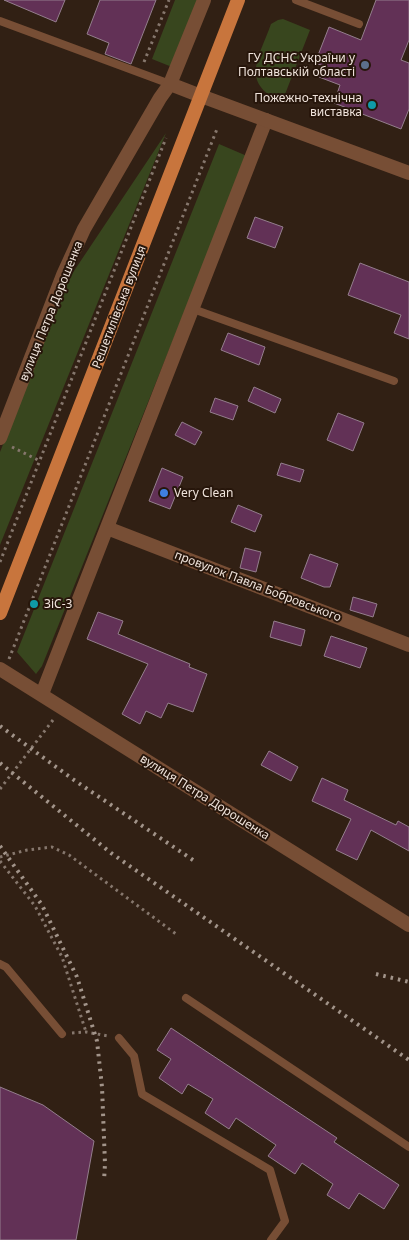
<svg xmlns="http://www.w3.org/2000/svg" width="409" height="1240" viewBox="0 0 409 1240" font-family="'Noto Sans',sans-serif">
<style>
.green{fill:#38461e}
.building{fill:#623156;stroke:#947e8d}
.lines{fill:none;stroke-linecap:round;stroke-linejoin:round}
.path{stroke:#86776d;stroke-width:3;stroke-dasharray:2.5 4;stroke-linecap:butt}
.service{stroke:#774e35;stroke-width:8}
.minor{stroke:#774e35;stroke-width:14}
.tertiary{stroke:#774e35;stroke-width:14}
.primary{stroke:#c8753d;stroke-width:14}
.rail{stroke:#a2948a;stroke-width:4;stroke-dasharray:2.5 5;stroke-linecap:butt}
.service-dot{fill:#5c6f8a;stroke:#27160b;stroke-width:2}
.culture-dot{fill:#0f9aa8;stroke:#27160b;stroke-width:2}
.shop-dot{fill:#3f7fe0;stroke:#27160b;stroke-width:2}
.labels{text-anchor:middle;stroke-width:4;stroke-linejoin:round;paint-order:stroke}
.poi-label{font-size:12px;fill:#f0e4dc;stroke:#27160b;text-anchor:end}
.street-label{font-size:12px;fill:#f0e4dc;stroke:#27160b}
</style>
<rect width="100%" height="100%" fill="#312014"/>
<path class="green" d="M 175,0 L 198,0 L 172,67 L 152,59 Z
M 283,19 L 310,30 L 282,102 C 239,83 259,58 271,24 L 278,20 Z
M 166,133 L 0,545 L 0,452 L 70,277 Z
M 219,144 L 247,156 L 42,666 L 36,674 L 17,652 Z"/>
<path class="building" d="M 4,0 L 65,0 L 56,22 Z
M 100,0 L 156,0 L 131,64 L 105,54 L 109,43 L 87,34 Z
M 376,0 L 409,0 L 409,40 L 401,60 L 409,63 L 409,109 L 401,129 L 334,103 L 340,85 L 319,77 L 324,66 L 315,63 L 329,27 L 361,40 Z
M 255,217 L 283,227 L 275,248 L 247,238 Z
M 360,263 L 409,282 L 409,339 L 394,333 L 401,315 L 348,295 Z
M 228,333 L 265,347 L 259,365 L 221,350 Z
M 254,387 L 281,399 L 275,413 L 248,401 Z
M 215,398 L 238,406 L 233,420 L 210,412 Z
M 338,413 L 364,423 L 353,451 L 327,440 Z
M 182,422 L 202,432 L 195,445 L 175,435 Z
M 281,463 L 304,470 L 300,482 L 277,475 Z
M 162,468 L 183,477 L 170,509 L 149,501 Z
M 238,505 L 262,515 L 255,532 L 231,522 Z
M 245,548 L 261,552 L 256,572 L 240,568 Z
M 310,554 L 338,564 L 330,587 L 324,587 L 301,578 Z
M 353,597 L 377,604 L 373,617 L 350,610 Z
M 98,612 L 123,621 L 118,634 L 190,664 L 189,667 L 207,674 L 193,712 L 168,703 L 161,718 L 146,711 L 140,724 L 122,714 L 148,664 L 87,639 Z
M 274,621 L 305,630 L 301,646 L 270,637 Z
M 331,636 L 367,648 L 360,668 L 324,656 Z
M 269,751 L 298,767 L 291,781 L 261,765 Z
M 322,778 L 348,790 L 344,800 L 396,825 L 398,821 L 409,827 L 409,851 L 371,830 L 357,860 L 336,850 L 351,819 L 312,801 Z
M 171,1028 L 337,1138 L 334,1142 L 399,1185 L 384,1209 L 359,1193 L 349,1209 L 327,1195 L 333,1184 L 302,1163 L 295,1174 L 268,1156 L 276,1145 L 236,1118 L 229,1129 L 205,1113 L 213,1099 L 188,1084 L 182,1094 L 159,1078 L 171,1059 L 157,1050 Z
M 0,1087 L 43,1105 L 94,1141 L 76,1240 L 0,1240 Z"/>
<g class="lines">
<path class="path" d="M 144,62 L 169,0
M 12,447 L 40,461
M 0,562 L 166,138
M 9,659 L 217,129
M 0,789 L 53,720
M 0,857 L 27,850 L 52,847 L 69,855 L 176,934
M 0,861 L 35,906 L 62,957 L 86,1032
M 72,1033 L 86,1032 L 108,1036"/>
<path class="service" d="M 296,0 L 359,24
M 0,21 L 170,84
M 193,309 L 394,381
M 0,964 L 6,967 L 62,1034
M 186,998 L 409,1147
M 119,1038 L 134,1056 L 142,1094 L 270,1170 L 285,1221 L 271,1240"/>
<path class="minor" d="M 170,84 L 201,96
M 0,438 L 63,275 L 84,229 L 160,98 L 170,84 L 204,0
M 107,528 L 409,645
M 0,669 L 409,925
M 42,694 L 266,120"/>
<path class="tertiary" d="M 201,96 L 409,173"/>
<path class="primary" d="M 0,613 L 238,0"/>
<path class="rail" d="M 0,726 L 74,780 L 193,860
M 0,763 L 111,853 L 409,1060
M 0,846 L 42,905 L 77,977 L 97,1041 L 102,1087 L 105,1164 L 104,1181
M 376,974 L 409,982"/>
</g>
<circle class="service-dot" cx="365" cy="65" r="5"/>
<g class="culture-dot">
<circle cx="372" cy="105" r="5"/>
<circle cx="34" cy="604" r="5"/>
</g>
<circle class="shop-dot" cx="164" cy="493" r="5"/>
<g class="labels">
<g class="poi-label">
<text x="355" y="62">ГУ ДСНС України у<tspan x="355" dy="14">Полтавській області</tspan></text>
<text x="362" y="102">Пожежно-технічна<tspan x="362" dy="14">виставка</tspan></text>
<text x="174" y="497" text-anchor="start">Very Clean</text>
<text x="44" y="608" text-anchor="start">ЗіС-3</text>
</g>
<g class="street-label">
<text transform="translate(119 307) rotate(-69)" y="4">Решетилівська вулиця</text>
<text transform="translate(51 311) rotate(-68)" y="4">вулиця Петра Дорошенка</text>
<text transform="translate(258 586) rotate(21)" y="4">провулок Павла Бобровського</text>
<text transform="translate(205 797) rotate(32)" y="4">вулиця Петра Дорошенка</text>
</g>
</g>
</svg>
